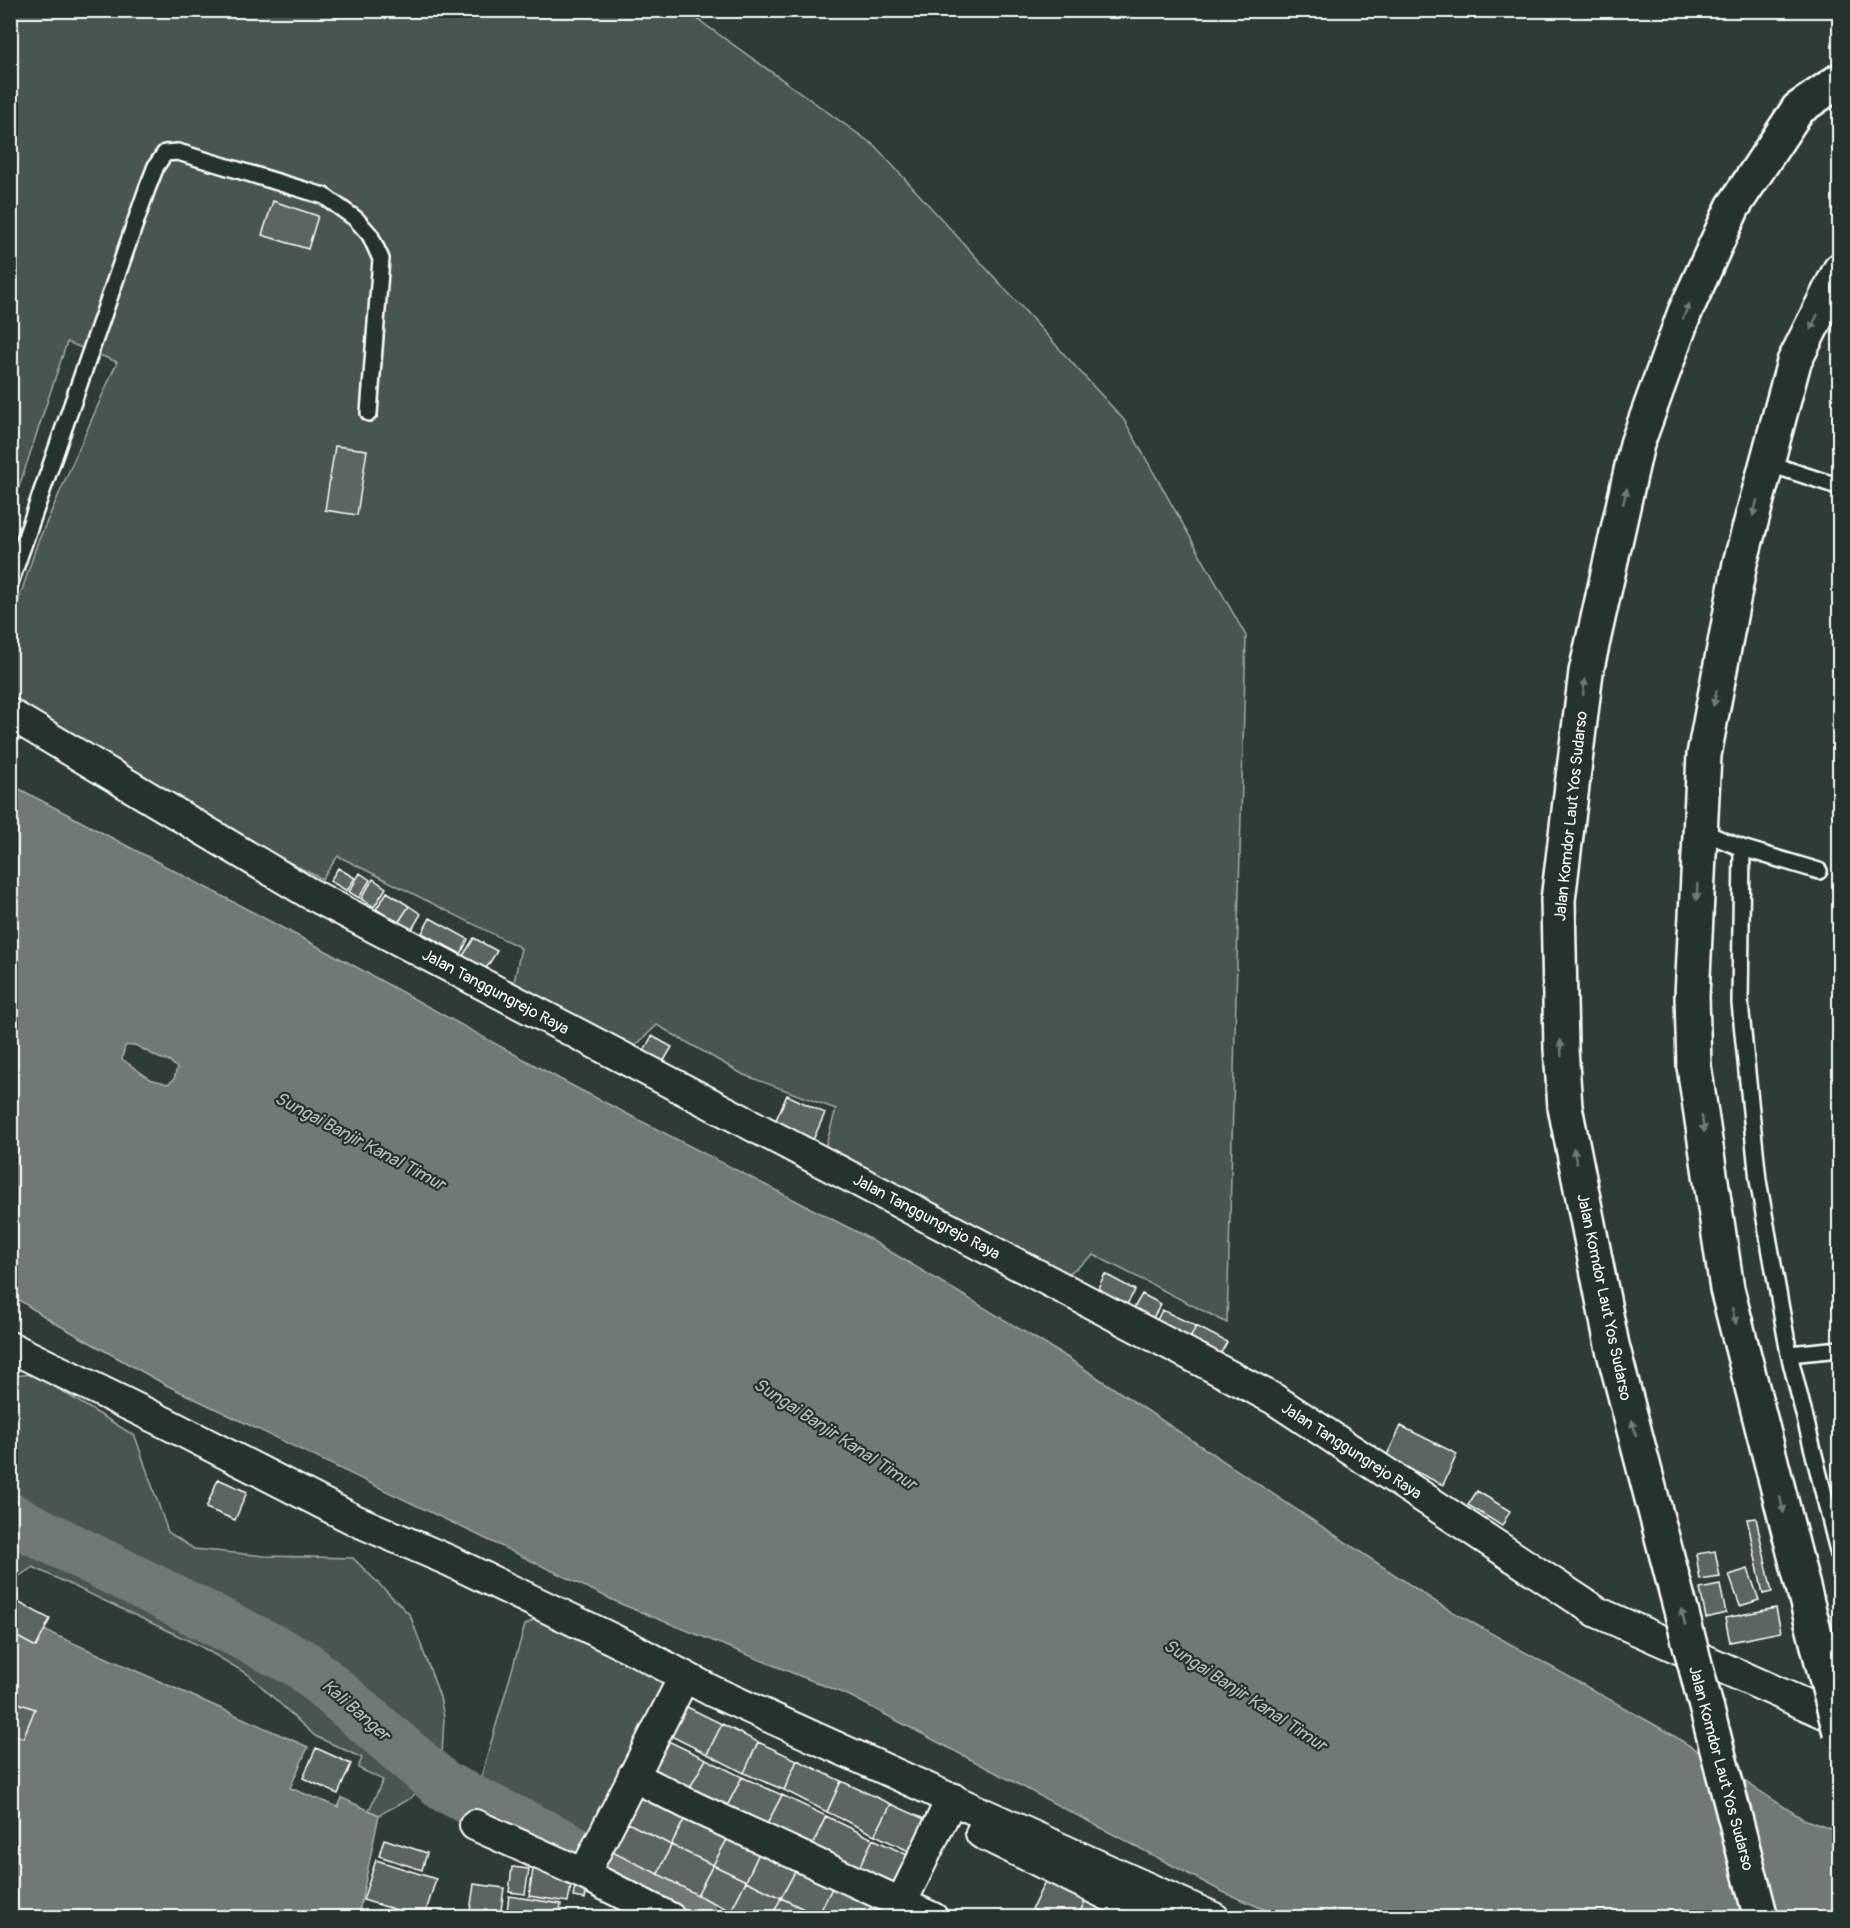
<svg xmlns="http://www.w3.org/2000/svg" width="1850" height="1928" viewBox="0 0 1850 1928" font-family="Pangolin,sans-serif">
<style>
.green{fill:#4a544f;stroke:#a4aaa7;stroke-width:1.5}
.water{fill:#707975;stroke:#a9afac;stroke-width:1.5;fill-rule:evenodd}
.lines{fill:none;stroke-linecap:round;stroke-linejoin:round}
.river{stroke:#707975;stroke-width:51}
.building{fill:#5b6661;stroke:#fff;stroke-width:1.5}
.service-casing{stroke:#fff;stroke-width:20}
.minor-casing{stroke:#fff;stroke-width:34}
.trunk-casing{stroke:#fff;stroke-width:38}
.service{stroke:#26332d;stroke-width:15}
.minor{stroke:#26332d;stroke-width:30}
.trunk{stroke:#26332d;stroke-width:33}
.trunk-bridge-casing{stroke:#fff;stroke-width:38;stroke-linecap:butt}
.trunk-bridge{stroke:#26332d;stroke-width:33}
.oneway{fill:#727a76}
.labels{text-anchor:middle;stroke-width:4.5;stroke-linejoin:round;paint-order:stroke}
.street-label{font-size:16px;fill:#fff;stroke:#26332d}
.water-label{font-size:18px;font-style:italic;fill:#b8bcba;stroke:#26332d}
</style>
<rect width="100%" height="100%" fill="#2f3b35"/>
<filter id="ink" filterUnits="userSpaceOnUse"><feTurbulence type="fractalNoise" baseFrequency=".0167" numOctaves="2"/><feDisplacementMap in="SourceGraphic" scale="12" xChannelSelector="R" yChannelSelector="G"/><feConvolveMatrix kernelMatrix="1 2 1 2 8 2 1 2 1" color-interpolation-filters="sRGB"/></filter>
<g filter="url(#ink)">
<path class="green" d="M 11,11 L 686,11 L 875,146 L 1124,420 L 1246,636 L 1227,1323 L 1094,1255 L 1064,1277 L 825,1148 L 836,1109 L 744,1075 L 657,1025 L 633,1048 L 513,987 L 521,948 L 338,856 L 322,879 L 261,848 L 11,701 L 11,624 L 37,544 L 117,362 L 67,342 L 11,511 Z
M 34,1374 L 135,1436 L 168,1532 L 194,1549 L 265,1556 L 353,1558 L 410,1615 L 440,1697 L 444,1717 L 442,1755 L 432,1776 L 411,1798 L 379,1815 L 369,1810 L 383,1780 L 358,1768 L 362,1758 L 315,1736 L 249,1675 L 198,1645 L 33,1567 L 15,1579 L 11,1577 L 11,1376 Z
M 535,1619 L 666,1680 L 582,1851 L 475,1798 L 525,1625 Z"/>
<path class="water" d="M 10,784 L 347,962 L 567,1083 L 861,1234 L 1068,1358 L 1439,1604 L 1671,1734 L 1803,1819 L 1839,1832 L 1839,1917 L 1282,1917 L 1223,1892 L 850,1696 L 621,1604 L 166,1385 L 55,1323 L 11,1295 ZM 135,1045 L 159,1058 L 169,1061 L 177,1068 L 174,1079 L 168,1084 L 150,1079 L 122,1059 L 125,1046 Z
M 10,1615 L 308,1747 L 290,1788 L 338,1807 L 342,1798 L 379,1815 L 358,1917 L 11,1917 Z"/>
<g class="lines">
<path class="river" d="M 10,1518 L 302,1664 L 445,1787 L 568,1847 L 666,1904 L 693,1918"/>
</g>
<path class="building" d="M 273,201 L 318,216 L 308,249 L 262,235 Z
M 335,446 L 367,450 L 357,515 L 325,510 Z
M 338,868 L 355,878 L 347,891 L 330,881 Z
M 360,873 L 370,880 L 359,898 L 349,892 Z
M 373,879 L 386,888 L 374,907 L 361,899 Z
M 387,892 L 409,906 L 398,923 L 376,909 Z
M 409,906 L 421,914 L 411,931 L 398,923 Z
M 430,918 L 468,939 L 461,954 L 422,933 Z
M 474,938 L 497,951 L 484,972 L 461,959 Z
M 652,1036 L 672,1047 L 659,1069 L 640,1058 Z
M 787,1095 L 825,1113 L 813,1140 L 775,1122 Z
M 1105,1274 L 1135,1290 L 1125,1308 L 1096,1292 Z
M 1142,1294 L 1161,1304 L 1150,1323 L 1131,1313 Z
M 1162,1310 L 1196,1326 L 1188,1343 L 1154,1326 Z
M 1196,1326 L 1227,1342 L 1218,1358 L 1188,1343 Z
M 1401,1426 L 1457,1454 L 1443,1485 L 1386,1457 Z
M 218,1479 L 247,1492 L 235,1520 L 206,1508 Z
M 1477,1491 L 1510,1511 L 1502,1526 L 1468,1505 Z
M 1756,1518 L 1772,1592 L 1763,1594 L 1747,1519 Z
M 1715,1551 L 1720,1577 L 1700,1580 L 1696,1554 Z
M 1748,1569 L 1759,1600 L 1740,1606 L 1729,1575 Z
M 1720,1585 L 1726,1613 L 1706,1618 L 1700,1589 Z
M 10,1598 L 50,1619 L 36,1647 L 10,1633 Z
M 1776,1608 L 1781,1632 L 1730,1642 L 1725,1618 Z
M 10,1700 L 35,1709 L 23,1738 L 10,1733 Z
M 685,1706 L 722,1724 L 707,1754 L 671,1736 Z
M 722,1724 L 758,1742 L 744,1773 L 707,1754 Z
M 668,1741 L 706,1759 L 688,1791 L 652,1774 Z
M 758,1742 L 797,1760 L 784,1790 L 744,1773 Z
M 316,1748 L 351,1764 L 338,1794 L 303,1778 Z
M 706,1759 L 742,1777 L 726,1808 L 688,1791 Z
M 797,1760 L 841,1781 L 827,1812 L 784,1790 Z
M 742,1777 L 782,1795 L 766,1826 L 726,1808 Z
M 841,1781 L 891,1804 L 875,1835 L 827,1812 Z
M 642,1793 L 686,1816 L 671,1845 L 628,1823 Z
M 782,1795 L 826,1816 L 812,1846 L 766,1826 Z
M 891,1804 L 929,1821 L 913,1853 L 875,1835 Z
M 686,1816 L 729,1836 L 713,1865 L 671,1845 Z
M 826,1816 L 873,1839 L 859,1868 L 812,1846 Z
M 628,1823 L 671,1845 L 658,1874 L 612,1852 Z
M 729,1836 L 760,1851 L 746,1881 L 713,1865 Z
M 384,1839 L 427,1853 L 422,1870 L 379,1856 Z
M 873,1839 L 912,1857 L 898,1887 L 859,1868 Z
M 671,1845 L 713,1865 L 697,1895 L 658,1874 Z
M 760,1851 L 797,1868 L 781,1898 L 746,1881 Z
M 376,1860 L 436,1879 L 424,1918 L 363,1900 Z
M 713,1865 L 746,1881 L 731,1911 L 697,1895 Z
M 512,1867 L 529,1869 L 525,1894 L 509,1892 Z
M 797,1868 L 833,1886 L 818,1916 L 781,1898 Z
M 533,1869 L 573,1876 L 568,1902 L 529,1896 Z
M 1047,1877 L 1087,1897 L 1077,1918 L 1048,1918 L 1032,1909 Z
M 746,1881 L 781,1898 L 771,1918 L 745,1918 L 731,1911 Z
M 474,1884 L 504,1888 L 500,1918 L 469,1918 Z
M 575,1886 L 587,1888 L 585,1899 L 573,1897 Z
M 833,1886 L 890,1913 L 888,1918 L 818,1916 Z
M 509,1896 L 561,1904 L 559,1918 L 506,1918 Z
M 1087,1897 L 1127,1918 L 1077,1918 Z
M 781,1898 L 818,1916 L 771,1918 Z"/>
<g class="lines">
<g class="service-casing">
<path id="service" d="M 1767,463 L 1840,487
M 10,583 L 147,189 L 156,166 L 165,153 L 178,152 L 324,196 L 356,219 L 370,235 L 381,259 L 369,413
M 1700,831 L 1742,848 L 1819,871
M 1742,848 L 1740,1003 L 1758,1180 L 1789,1354 L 1840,1559
M 1789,1354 L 1840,1349"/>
</g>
<g class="minor-casing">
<path id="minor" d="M 10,714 L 307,892 L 1274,1399 L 1597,1612 L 1840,1720
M 10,1347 L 168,1424 L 357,1521 L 450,1561 L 631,1648 L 712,1691 L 1214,1918
M 633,1776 L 694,1807 L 933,1918
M 475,1825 L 584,1874 L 670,1918
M 981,1833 L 1155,1918
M 584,1874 L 684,1677
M 894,1918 L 952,1798"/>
</g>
<g class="trunk-casing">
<path id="trunk" d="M 1694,1066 L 1692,996 L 1704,755 L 1740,563 L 1794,362 L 1840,270
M 1565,1107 L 1561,1049 L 1558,900 L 1586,672 L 1637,444 L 1685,312 L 1733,207 L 1798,109 L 1840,80"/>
</g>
<use href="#service" class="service"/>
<use href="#minor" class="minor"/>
<use href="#trunk" class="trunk"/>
<g class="trunk-bridge-casing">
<path id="trunk-bridge" d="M 1694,1066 L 1727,1289 L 1840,1732
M 1565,1107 L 1612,1345 L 1761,1918"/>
</g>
<use href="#trunk-bridge" class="trunk-bridge"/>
</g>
<defs><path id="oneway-solid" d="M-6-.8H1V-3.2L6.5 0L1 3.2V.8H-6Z" transform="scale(1.5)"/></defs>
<g class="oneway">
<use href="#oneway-solid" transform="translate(1686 311) rotate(-68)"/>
<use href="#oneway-solid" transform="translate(1814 322) rotate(116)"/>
<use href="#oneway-solid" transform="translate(1625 496) rotate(-77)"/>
<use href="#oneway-solid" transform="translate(1755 508) rotate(105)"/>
<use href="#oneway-solid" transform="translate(1584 687) rotate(-83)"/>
<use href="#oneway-solid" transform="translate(1715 698) rotate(101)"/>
<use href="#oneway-solid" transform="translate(1697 892) rotate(93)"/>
<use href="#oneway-solid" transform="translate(1561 1048) rotate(-93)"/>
<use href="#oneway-solid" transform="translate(1703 1124) rotate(82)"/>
<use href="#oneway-solid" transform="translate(1575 1156) rotate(-101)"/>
<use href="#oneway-solid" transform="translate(1734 1316) rotate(76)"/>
<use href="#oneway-solid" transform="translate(1634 1428) rotate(-105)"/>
<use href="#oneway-solid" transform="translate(1782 1505) rotate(76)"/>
<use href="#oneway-solid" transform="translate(1683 1617) rotate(-105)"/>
</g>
</g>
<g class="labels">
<g class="street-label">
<text transform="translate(1570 816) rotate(-84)" y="6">Jalan Komdor Laut Yos Sudarso</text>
<text transform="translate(496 991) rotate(28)" y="6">Jalan Tanggungrejo Raya</text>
<text transform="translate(927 1216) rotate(28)" y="6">Jalan Tanggungrejo Raya</text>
<text transform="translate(1605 1297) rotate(78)" y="6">Jalan Komdor Laut Yos Sudarso</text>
<text transform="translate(1352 1450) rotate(33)" y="6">Jalan Tanggungrejo Raya</text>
<text transform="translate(1722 1768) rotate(75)" y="6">Jalan Komdor Laut Yos Sudarso</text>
</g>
<g class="water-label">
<text transform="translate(360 1141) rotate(28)" y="6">Sungai Banjir Kanal Timur</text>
<text transform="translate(835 1434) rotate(33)" y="6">Sungai Banjir Kanal Timur</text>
<text transform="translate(1245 1695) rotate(33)" y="6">Sungai Banjir Kanal Timur</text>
<text transform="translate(356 1710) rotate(41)" y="6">Kali Banger</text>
</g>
</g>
<rect width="1850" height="1928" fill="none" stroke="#26332d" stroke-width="36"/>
<rect x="18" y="18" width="1814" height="1892" fill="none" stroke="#fff" stroke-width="2" filter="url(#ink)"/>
</svg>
